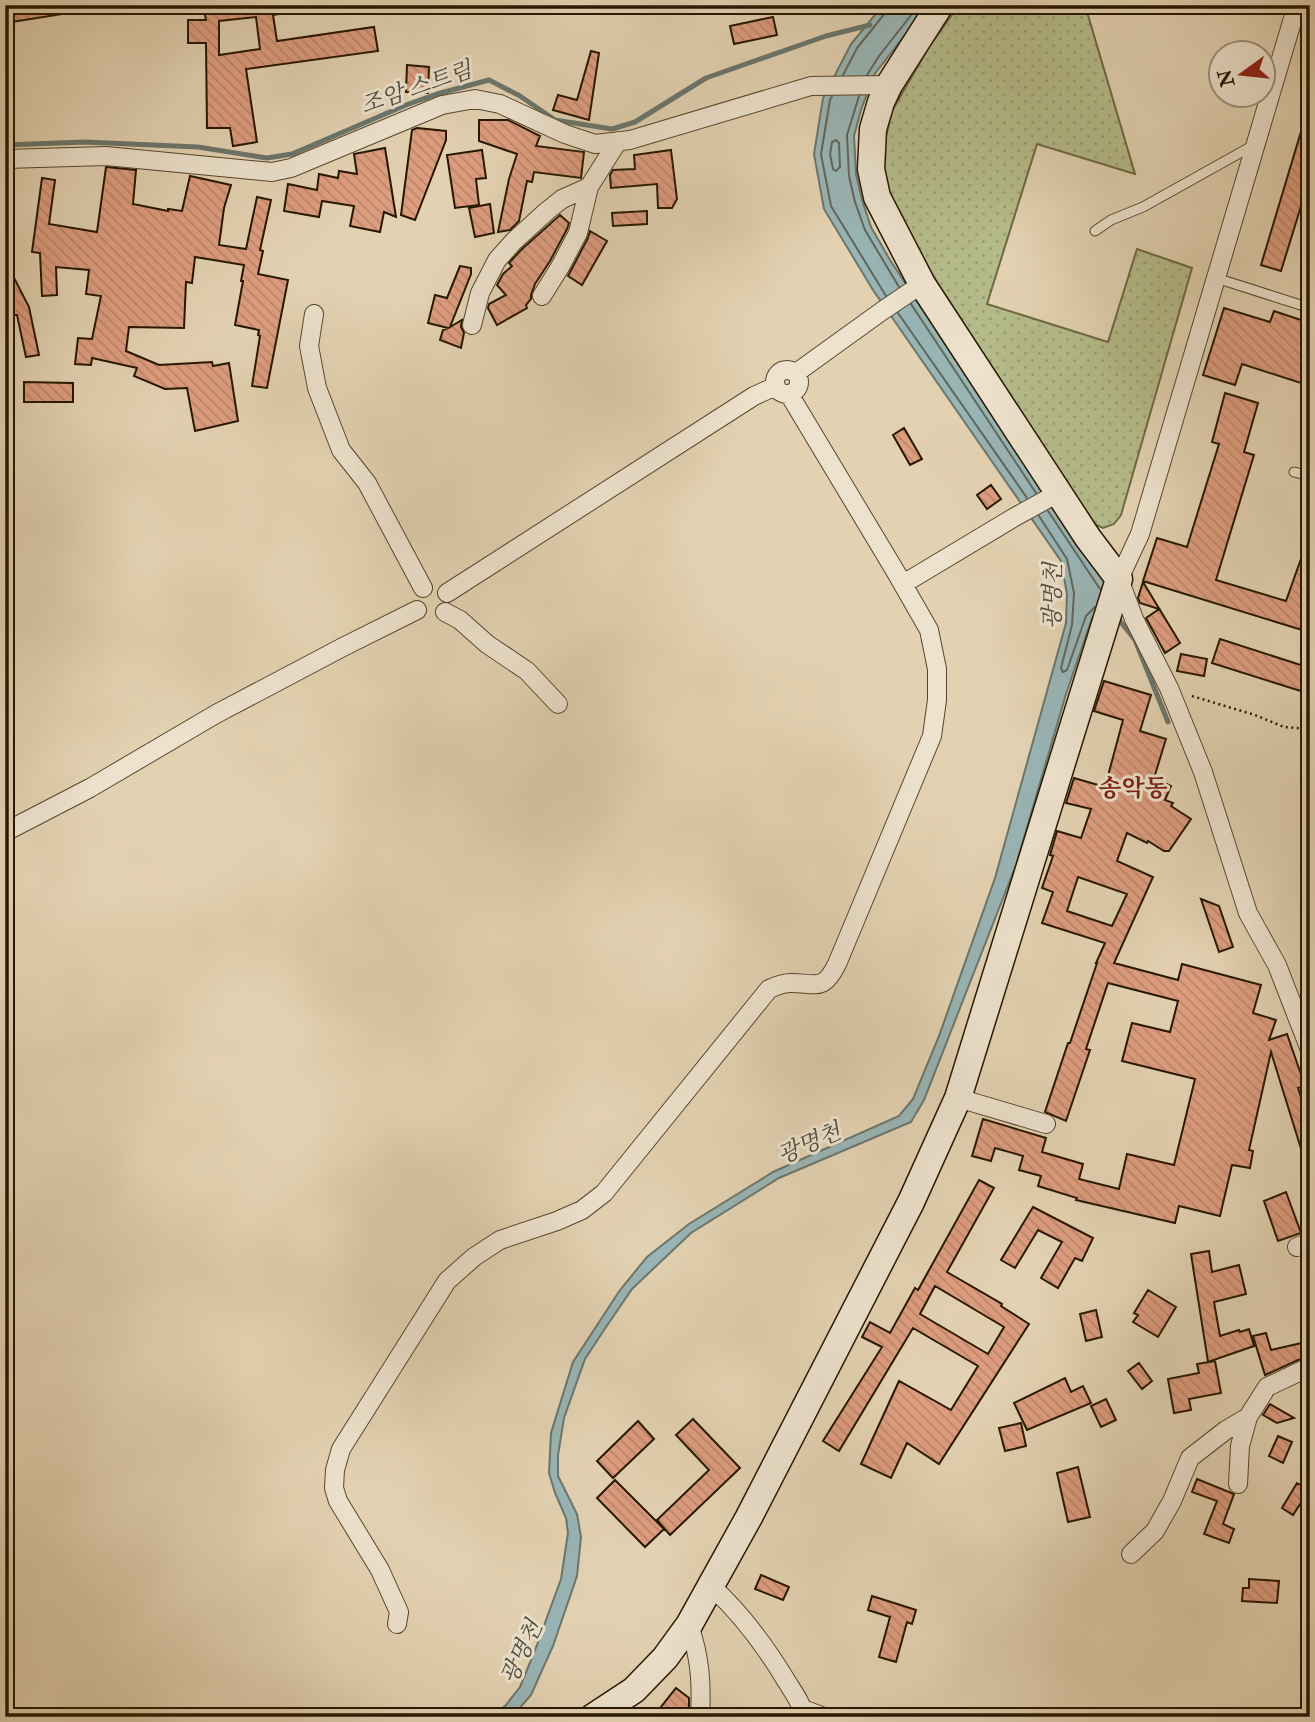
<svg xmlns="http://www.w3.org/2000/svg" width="1315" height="1722" viewBox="0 0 1315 1722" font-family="'IM FELL Double Pica','Noto Serif KR',serif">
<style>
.grass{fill:url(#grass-dots);stroke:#6e6945;stroke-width:2}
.water{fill:#99b5b6;stroke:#6b766d;stroke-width:2}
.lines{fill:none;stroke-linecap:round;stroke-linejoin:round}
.shore{stroke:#60665b;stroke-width:2}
.stream{stroke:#6b766d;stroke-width:5}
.building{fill:url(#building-back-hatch);stroke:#271700;stroke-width:2;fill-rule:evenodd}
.lane-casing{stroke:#56462c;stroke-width:11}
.street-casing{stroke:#56462c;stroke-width:20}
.secondary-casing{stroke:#271700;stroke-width:29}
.path{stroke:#271700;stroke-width:2.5;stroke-dasharray:2 3.5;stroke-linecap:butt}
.lane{stroke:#ede2cd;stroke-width:9}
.street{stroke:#ede2cd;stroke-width:18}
.secondary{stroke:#ede2cd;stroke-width:26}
.labels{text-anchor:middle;stroke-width:6;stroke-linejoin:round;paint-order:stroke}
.water-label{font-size:23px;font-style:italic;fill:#4f4e40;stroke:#ede2cd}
.quarter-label{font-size:24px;font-weight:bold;fill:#7a1f14;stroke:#ede2cd}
</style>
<defs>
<pattern id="grass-dots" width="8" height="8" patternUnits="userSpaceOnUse" patternTransform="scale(1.75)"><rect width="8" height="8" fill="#b5bb8a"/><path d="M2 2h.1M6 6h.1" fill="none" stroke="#9ca075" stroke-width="1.8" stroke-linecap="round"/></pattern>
<pattern id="building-back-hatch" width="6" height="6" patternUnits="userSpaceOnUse" patternTransform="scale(1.75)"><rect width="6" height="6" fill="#dd9d7f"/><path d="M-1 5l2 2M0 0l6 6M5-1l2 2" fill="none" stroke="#be866c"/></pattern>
</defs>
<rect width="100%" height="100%" fill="#e3d2b2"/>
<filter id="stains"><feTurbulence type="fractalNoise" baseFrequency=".00286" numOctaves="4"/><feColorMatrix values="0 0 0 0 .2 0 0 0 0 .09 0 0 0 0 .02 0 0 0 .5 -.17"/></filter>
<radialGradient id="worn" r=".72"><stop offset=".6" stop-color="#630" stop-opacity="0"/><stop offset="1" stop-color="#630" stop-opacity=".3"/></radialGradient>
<path class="grass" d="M 959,5 L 1085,5 L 1135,174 L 1037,144 L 987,304 L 1108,342 L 1137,249 L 1192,268 L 1121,515 L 1114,524 L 1103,528 L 1094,524 L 900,230 L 885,190 L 882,154 L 892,111 L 929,47 Z"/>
<path class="water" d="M 883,5 L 928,5 L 874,75 L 861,110 L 854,136 L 856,174 L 862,200 L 871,227 L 890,260 L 1022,460 L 1109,589 L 1101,610 L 1092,618 L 1066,694 L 1016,865 L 924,1100 L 911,1122 L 779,1178 L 691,1233 L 632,1289 L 606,1327 L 585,1359 L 564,1418 L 558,1455 L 558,1476 L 577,1514 L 581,1537 L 577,1576 L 553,1646 L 531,1695 L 512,1717 L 491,1717 L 506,1705 L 520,1687 L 534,1653 L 561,1579 L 568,1533 L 566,1518 L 555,1493 L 549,1473 L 551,1433 L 573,1362 L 620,1290 L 647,1257 L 689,1224 L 773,1172 L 899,1116 L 913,1099 L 939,1036 L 995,878 L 1066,623 L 1067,594 L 1061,561 L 873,290 L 824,209 L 814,154 L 823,98 L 851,44 Z"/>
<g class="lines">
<path class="shore" d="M 843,75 L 857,48 L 886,12 L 888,5
M 867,75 L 879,56 L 919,5
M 832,96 L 830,100 L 821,154 L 831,206 L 886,296
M 859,96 L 847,135 L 849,176 L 855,202 L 865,230 L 899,287
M 836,140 L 839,143 L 840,167 L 836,171 L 833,169 L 830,154 L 832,142 Z
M 911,304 L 1036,493
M 898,313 L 1027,498
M 1048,511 L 1100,589
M 1039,516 L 1067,559 L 1074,593 L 1072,625 L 1061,668 L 1063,672 L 1067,670 L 1086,616 L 1095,607"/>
<path class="stream" d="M 5,145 L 85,142 L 198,147 L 267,158 L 292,154 L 406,105 L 437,94 L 489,80 L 520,96 L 555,120 L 612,129 L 635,122 L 706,78 L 826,36 L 870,25
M 1116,616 L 1135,640 L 1168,722"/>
</g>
<path class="building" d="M 5,5 L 68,5 L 69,13 L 5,23 Z
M 203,5 L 280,5 L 280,14 L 273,15 L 277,41 L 374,27 L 378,51 L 246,69 L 257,142 L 233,146 L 230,128 L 207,128 L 206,43 L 188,43 L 188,20 L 206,20 ZM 256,17 L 260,49 L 219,55 L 219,21 Z
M 773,17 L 777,35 L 734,44 L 730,26 Z
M 591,51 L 599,53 L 589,120 L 553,110 L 558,95 L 577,100 Z
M 407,65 L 429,67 L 428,93 L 406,92 Z
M 1306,115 L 1310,115 L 1310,177 L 1281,271 L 1261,265 Z
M 479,120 L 508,120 L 540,136 L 536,146 L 584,152 L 581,178 L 534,172 L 532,182 L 527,181 L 519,221 L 510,230 L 498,232 L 509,179 L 517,154 L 479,141 Z
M 417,128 L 446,131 L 446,140 L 415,220 L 401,215 L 412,130 Z
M 385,148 L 396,217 L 384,212 L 380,232 L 350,226 L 354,206 L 322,201 L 319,217 L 284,211 L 288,184 L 317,190 L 319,174 L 338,178 L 339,171 L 357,174 L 354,154 Z
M 482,150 L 486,178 L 476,179 L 479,205 L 455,208 L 447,155 Z
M 671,150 L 677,199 L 672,208 L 658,208 L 657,184 L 611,188 L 610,175 L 613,170 L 635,169 L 634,155 Z
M 106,167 L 136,170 L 133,204 L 168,211 L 168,209 L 182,211 L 190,176 L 231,185 L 224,208 L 219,245 L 246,249 L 257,197 L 271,200 L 260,250 L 263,251 L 258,274 L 288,280 L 267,388 L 252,386 L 260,336 L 258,335 L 259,330 L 235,325 L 243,281 L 241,281 L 244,265 L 195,257 L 192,283 L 186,282 L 184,328 L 129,327 L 126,351 L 159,365 L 212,362 L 213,366 L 229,363 L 238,421 L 195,431 L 187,388 L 165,389 L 134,376 L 137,368 L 92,358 L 91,365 L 75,364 L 78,338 L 92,339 L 101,296 L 86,294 L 89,270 L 56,267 L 57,295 L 42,296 L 40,253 L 32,252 L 42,178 L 55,180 L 49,224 L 97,232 Z
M 490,204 L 494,233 L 475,237 L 469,208 Z
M 647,211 L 647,224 L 613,226 L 612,213 Z
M 560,215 L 569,223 L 567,229 L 550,261 L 535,284 L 531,295 L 531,299 L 526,305 L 527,308 L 497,325 L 488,308 L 489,304 L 506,295 L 497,285 L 503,274 L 512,266 L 509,263 L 522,249 Z
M 590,231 L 607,241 L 582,285 L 568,276 L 588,238 Z
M 460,266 L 471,268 L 471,274 L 450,327 L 462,320 L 461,327 L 464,333 L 461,348 L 440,340 L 443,330 L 448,328 L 428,323 L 435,295 L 447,298 Z
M 10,270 L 29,307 L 39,355 L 26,357 L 17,315 L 14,315 L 9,271 Z
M 1224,308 L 1270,322 L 1274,311 L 1310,323 L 1310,386 L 1242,364 L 1235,385 L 1203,375 Z
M 24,382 L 73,383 L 73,402 L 24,402 Z
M 1225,393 L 1258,403 L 1244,452 L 1254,455 L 1216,580 L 1286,601 L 1308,539 L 1310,539 L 1310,605 L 1302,630 L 1143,581 L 1157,538 L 1187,547 L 1219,444 L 1212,442 Z
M 904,428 L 922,459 L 910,465 L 893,435 Z
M 991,485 L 1001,499 L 987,509 L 977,495 Z
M 1143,582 L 1180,643 L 1165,653 L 1146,618 L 1159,609 L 1140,603 L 1138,598 Z
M 1220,639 L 1310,668 L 1310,694 L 1212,663 Z
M 1181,654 L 1207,659 L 1204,676 L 1177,671 Z
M 1104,681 L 1151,695 L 1140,731 L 1166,739 L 1154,778 L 1171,786 L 1165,800 L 1173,803 L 1171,806 L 1191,819 L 1169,851 L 1164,851 L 1148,841 L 1147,843 L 1127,833 L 1117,861 L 1153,877 L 1114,963 L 1178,980 L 1182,964 L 1261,985 L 1253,1013 L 1276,1020 L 1269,1040 L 1287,1034 L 1305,1086 L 1298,1088 L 1310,1125 L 1310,1167 L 1307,1168 L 1271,1052 L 1249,1150 L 1253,1151 L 1250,1168 L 1232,1165 L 1220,1216 L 1179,1206 L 1175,1223 L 1076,1200 L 1077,1198 L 1038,1186 L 1041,1176 L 1019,1170 L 1023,1156 L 995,1148 L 991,1161 L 972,1156 L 983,1119 L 1046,1138 L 1042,1152 L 1083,1164 L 1079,1179 L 1119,1189 L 1127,1154 L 1174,1165 L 1195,1079 L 1122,1061 L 1132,1023 L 1170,1032 L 1178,1001 L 1108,983 L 1086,1049 L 1090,1050 L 1066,1121 L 1045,1112 L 1068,1043 L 1070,1043 L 1097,963 L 1096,963 L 1105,943 L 1042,923 L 1053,892 L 1042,888 L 1053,856 L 1050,855 L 1057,831 L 1081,838 L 1091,809 L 1066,803 L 1074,778 L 1105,787 L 1123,720 L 1094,711 ZM 1078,877 L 1127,894 L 1112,926 L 1067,911 Z
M 1201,899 L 1219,906 L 1233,947 L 1219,952 Z
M 979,1180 L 994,1188 L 947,1272 L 1002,1304 L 1001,1306 L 1029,1324 L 939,1464 L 907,1443 L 891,1478 L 861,1464 L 899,1381 L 951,1410 L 978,1366 L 913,1328 L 839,1451 L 823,1441 L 882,1347 L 862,1337 L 870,1322 L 890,1333 L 915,1288 L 918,1290 ZM 935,1286 L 1004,1327 L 988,1354 L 920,1314 Z
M 1286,1192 L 1301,1233 L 1278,1241 L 1264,1201 Z
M 1033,1207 L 1093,1238 L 1082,1261 L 1075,1258 L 1058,1288 L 1041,1278 L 1062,1242 L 1038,1230 L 1015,1268 L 1001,1260 Z
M 1209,1251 L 1212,1272 L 1239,1265 L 1246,1294 L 1214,1302 L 1220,1336 L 1239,1330 L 1240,1332 L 1249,1329 L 1254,1346 L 1208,1362 L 1191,1254 Z
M 1148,1290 L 1176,1307 L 1158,1337 L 1133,1322 L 1138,1315 L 1134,1313 Z
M 1096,1310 L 1102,1337 L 1086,1341 L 1080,1314 Z
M 1266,1333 L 1271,1350 L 1310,1341 L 1310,1357 L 1298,1360 L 1265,1375 L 1253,1336 Z
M 1215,1361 L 1221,1393 L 1189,1399 L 1191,1410 L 1174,1413 L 1168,1379 L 1199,1373 L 1197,1364 Z
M 1139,1363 L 1152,1381 L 1142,1389 L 1128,1371 Z
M 1065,1378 L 1071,1392 L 1083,1386 L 1091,1403 L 1027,1430 L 1014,1403 Z
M 1106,1399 L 1116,1420 L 1101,1427 L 1091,1406 Z
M 1270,1404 L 1294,1418 L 1277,1423 L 1263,1415 Z
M 693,1419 L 740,1468 L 670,1535 L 657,1520 L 709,1470 L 676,1435 Z
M 638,1421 L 654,1439 L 613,1478 L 597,1461 Z
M 1021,1423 L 1026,1446 L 1005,1451 L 999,1428 Z
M 1278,1436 L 1292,1442 L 1283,1463 L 1269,1456 Z
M 1078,1467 L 1090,1517 L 1068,1522 L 1057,1473 Z
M 1197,1479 L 1234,1494 L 1223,1524 L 1234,1529 L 1229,1543 L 1204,1534 L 1217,1501 L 1192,1492 Z
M 615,1480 L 664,1529 L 645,1547 L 597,1498 Z
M 1297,1483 L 1309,1490 L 1293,1515 L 1282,1508 Z
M 761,1575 L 789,1587 L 783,1600 L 755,1589 Z
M 1249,1579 L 1279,1581 L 1277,1603 L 1242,1601 L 1243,1588 L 1249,1588 Z
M 872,1596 L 916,1610 L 912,1624 L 907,1622 L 896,1662 L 879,1657 L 890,1617 L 868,1610 Z
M 676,1688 L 689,1698 L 689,1717 L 653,1717 Z"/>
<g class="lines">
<g class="lane-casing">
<path id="lane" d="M 1095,231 L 1111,220 L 1143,207 L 1254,145
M 1216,278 L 1310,308
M 1294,472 L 1310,476"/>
</g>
<g class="street-casing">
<path id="street" d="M 1297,5 L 1140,534 L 1119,579 L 1134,619 L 1169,688 L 1203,772 L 1248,913 L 1277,965 L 1310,1050
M 5,159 L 106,156 L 272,172 L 291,168 L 442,105 L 475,99 L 500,104 L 565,134 L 595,144 L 630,140 L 811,86 L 889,85
M 542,296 L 560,267 L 578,233 L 589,187 L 618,141
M 314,314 L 309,346 L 317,388 L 341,450 L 367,483 L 423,588
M 472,325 L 480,293 L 497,260 L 514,241 L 547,211 L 562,199 L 589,187
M775 382a12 12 0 1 1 24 0a12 12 0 1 1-24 0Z
M 796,373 L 882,311 L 922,284
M 903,584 L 1013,518 L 1049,498 L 1060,494
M 447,593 L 754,396 L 776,386
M 445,612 L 460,620 L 487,644 L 527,671 L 558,704
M 5,832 L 90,788 L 216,714 L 343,647 L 417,610
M 958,1098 L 1046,1124
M 1297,1247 L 1310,1242
M 1238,1484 L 1240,1446 L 1248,1417
M 1131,1554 L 1155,1531 L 1172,1501 L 1190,1458 L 1226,1430 L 1248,1417 L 1267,1387 L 1303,1370 L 1310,1368
M 711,1586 C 742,1614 766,1647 787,1682 C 794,1693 802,1704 805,1717
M 397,1624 L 399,1612 L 380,1570 L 338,1501 L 334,1488 L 335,1470 L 341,1449 L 447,1281 L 474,1257 L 500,1240 L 557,1221 L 582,1210 L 604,1193 L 769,989 C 776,986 782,983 791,983 C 817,983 823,992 837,964 L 932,736 L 937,700 L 937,669 L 929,630 L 897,574 L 789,394
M 689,1625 C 700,1657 702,1683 700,1717
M 803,1709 L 824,1717"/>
</g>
<g class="secondary-casing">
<path id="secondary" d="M 593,1717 L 634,1690 L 665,1658 L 689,1625 L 749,1517 L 911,1202 L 958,1098 L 1119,579 L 1088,538 L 922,284 L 877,197 L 871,169 L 873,129 L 881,102 L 889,85 L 940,5"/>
</g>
<path class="path" d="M 1192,696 L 1255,715 L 1284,727 L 1310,729"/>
<use href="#lane" class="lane"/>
<use href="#street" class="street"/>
<use href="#secondary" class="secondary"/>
</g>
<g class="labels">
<g class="water-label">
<text transform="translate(416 87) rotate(-19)" y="8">조암 스트림</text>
<text transform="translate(1052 596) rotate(-89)" y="8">광명천</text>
<text transform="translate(809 1143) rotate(-24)" y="8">광명천</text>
<text transform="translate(521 1652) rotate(-65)" y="8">광명천</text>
</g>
<g class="quarter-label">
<text x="1133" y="796">송악동</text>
</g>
</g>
<rect width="1315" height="1722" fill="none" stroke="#e3d2b2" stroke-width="28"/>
<rect x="7" y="7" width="1301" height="1708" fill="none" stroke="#271700" stroke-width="3.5"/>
<rect x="14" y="14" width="1287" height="1694" fill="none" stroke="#271700" stroke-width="2"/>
<g transform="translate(1242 74) rotate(255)"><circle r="33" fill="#ede2cd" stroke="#9e917b" stroke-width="2"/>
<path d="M0-5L12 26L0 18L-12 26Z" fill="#8f2418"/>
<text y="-10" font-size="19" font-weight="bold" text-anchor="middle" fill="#271700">N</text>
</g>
<rect width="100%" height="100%" filter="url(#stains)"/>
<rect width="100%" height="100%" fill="url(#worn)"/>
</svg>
